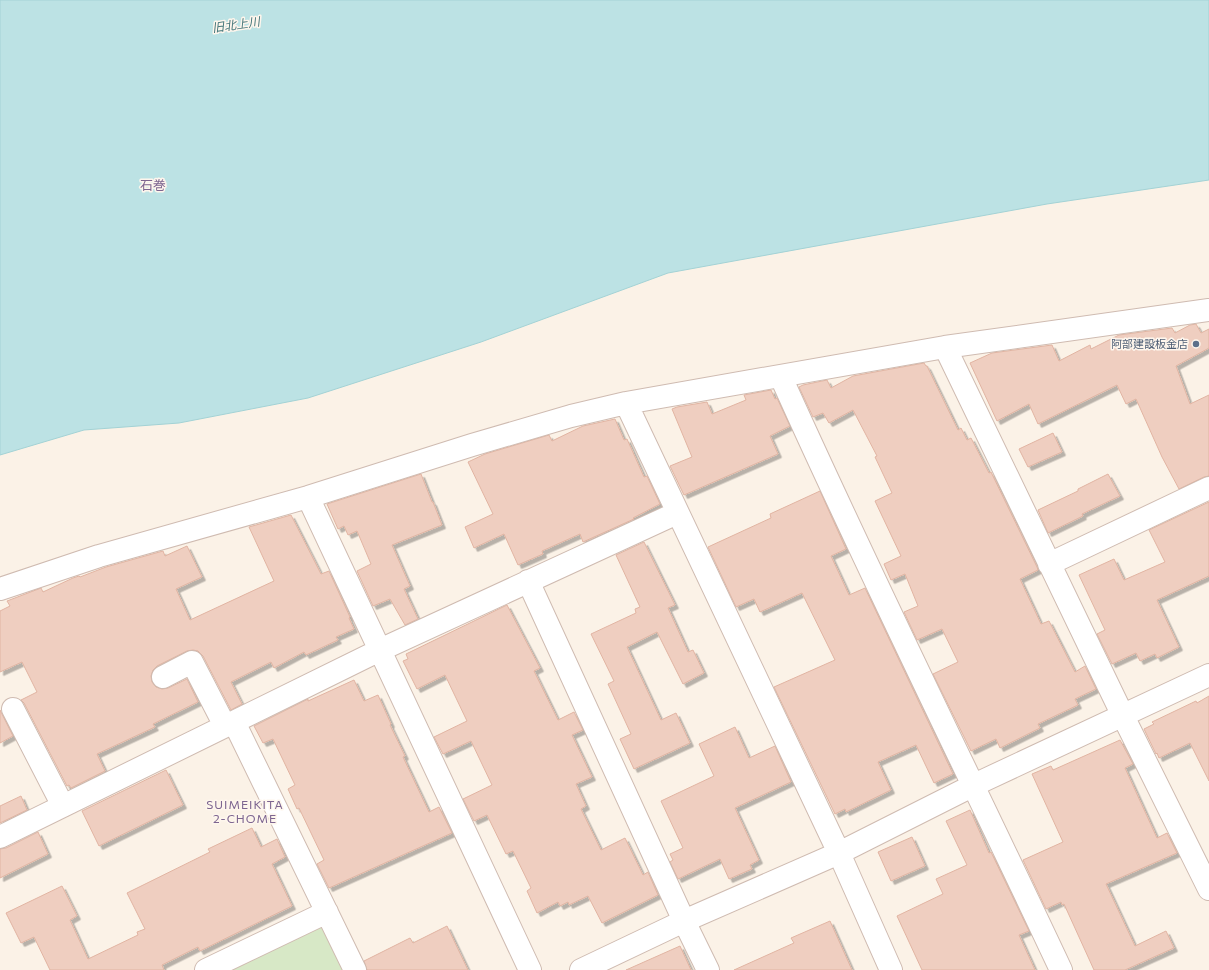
<svg xmlns="http://www.w3.org/2000/svg" width="1209" height="970" viewBox="0 0 1209 970" font-family="Commissioner,'Noto Sans JP',sans-serif">
<style>
.green{fill:#d7e8c6}
.water{fill:#bce2e4;stroke:#a3d2d5}
.building{fill:#efcec0;stroke:#e1b4a2;filter:url(#shadow)}
.lines{fill:none;stroke-linecap:round;stroke-linejoin:round}
.minor-casing{stroke:#cfbbb1;stroke-width:24}
.minor{stroke:#fff;stroke-width:22}
.service-dot{fill:#5c6f8a;stroke:#fef6ed;stroke-width:1.5}
.labels{text-anchor:middle;stroke-width:3;stroke-linejoin:round;paint-order:stroke}
.service-label{font-size:11px;fill:#4e5e75;stroke:#fef6ed;text-anchor:end}
.water-label{font-size:12px;font-style:italic;fill:#417478;stroke:#fef6ed}
.neighbourhood-label{font-size:12px;letter-spacing:1px;fill:#7d6590;stroke:#fef6ed}
.quarter-label{font-size:13px;fill:#7d6590;stroke:#fef6ed}
</style>
<defs>
<filter id="shadow"><feDropShadow dx="3.5" dy="3.5" stdDeviation="0" flood-color="#0004"/></filter>
</defs>
<rect width="100%" height="100%" fill="#fbf2e7"/>
<path class="green" d="M 322,919 L 347,970 L 226,970 Z"/>
<path class="water" d="M 0,0 L 1209,0 L 1209,180 L 1047,204 L 668,273 L 481,342 L 308,398 L 179,423 L 84,430 L 0,455 Z"/>
<path class="building" d="M 1196,324 L 1201,333 L 1209,329 L 1209,348 L 1176,366 L 1190,404 L 1209,395 L 1209,476 L 1204,477 L 1179,489 L 1162,457 L 1136,399 L 1126,404 L 1117,385 L 1038,424 L 1029,404 L 997,421 L 970,363 L 992,353 L 1052,345 L 1059,361 L 1090,345 L 1091,349 L 1119,335 L 1172,328 L 1175,333 L 1190,325 Z
M 924,363 L 926,366 L 927,366 L 958,430 L 961,428 L 967,440 L 971,438 L 989,473 L 991,472 L 1037,567 L 1038,570 L 1020,579 L 1041,624 L 1049,621 L 1075,672 L 1085,666 L 1096,689 L 1075,699 L 1078,705 L 1038,724 L 1040,728 L 1000,748 L 996,739 L 971,751 L 933,674 L 958,662 L 942,629 L 917,640 L 904,612 L 918,606 L 905,574 L 891,580 L 884,564 L 901,556 L 875,501 L 892,493 L 875,457 L 877,456 L 853,410 L 829,423 L 823,413 L 813,417 L 799,387 L 803,385 L 827,380 L 831,388 L 853,376 Z
M 771,390 L 775,399 L 777,398 L 790,426 L 770,436 L 778,454 L 684,495 L 670,466 L 692,457 L 672,409 L 677,407 L 707,402 L 712,414 L 746,400 L 744,395 Z
M 615,419 L 624,440 L 627,439 L 644,477 L 647,476 L 660,504 L 633,518 L 634,519 L 583,542 L 580,534 L 542,551 L 543,554 L 518,565 L 504,534 L 474,548 L 465,527 L 493,514 L 468,462 L 485,454 L 549,435 L 552,441 L 583,426 Z
M 1053,433 L 1062,452 L 1028,467 L 1019,449 Z
M 421,474 L 432,502 L 433,502 L 442,525 L 392,545 L 410,586 L 404,589 L 418,619 L 405,625 L 390,599 L 373,606 L 357,571 L 371,564 L 357,531 L 348,535 L 344,526 L 338,529 L 327,504 Z
M 1108,474 L 1120,496 L 1082,514 L 1083,516 L 1048,533 L 1038,510 L 1078,491 L 1078,489 Z
M 820,491 L 846,549 L 831,556 L 849,595 L 865,588 L 953,774 L 934,783 L 916,745 L 878,762 L 891,790 L 846,812 L 845,809 L 835,814 L 774,687 L 835,660 L 802,593 L 760,612 L 754,599 L 736,607 L 708,547 L 771,518 L 770,514 Z
M 1209,502 L 1209,576 L 1157,600 L 1179,647 L 1157,658 L 1155,654 L 1140,661 L 1136,653 L 1112,664 L 1097,634 L 1105,630 L 1079,575 L 1114,559 L 1124,580 L 1165,562 L 1149,530 Z
M 291,515 L 321,574 L 329,571 L 350,617 L 349,618 L 354,629 L 336,637 L 338,640 L 306,655 L 304,652 L 274,668 L 271,662 L 231,682 L 242,704 L 231,710 L 203,656 L 198,651 L 193,650 L 187,651 L 157,666 L 153,670 L 151,676 L 152,682 L 156,687 L 162,689 L 168,688 L 187,679 L 198,702 L 153,724 L 155,727 L 97,754 L 105,771 L 71,788 L 69,785 L 67,786 L 24,703 L 21,700 L 37,692 L 22,662 L 0,672 L 0,611 L 10,606 L 7,601 L 41,588 L 43,592 L 73,578 L 79,576 L 80,577 L 106,567 L 163,551 L 165,556 L 187,546 L 202,577 L 176,589 L 190,620 L 274,581 L 249,527 Z
M 644,542 L 675,605 L 668,608 L 688,652 L 693,650 L 704,673 L 683,684 L 657,632 L 627,647 L 661,720 L 676,713 L 690,743 L 634,769 L 620,739 L 631,734 L 608,684 L 614,681 L 591,634 L 636,613 L 635,609 L 640,607 L 616,555 Z
M 507,605 L 540,668 L 534,671 L 558,720 L 574,712 L 583,730 L 572,735 L 592,777 L 576,784 L 586,806 L 581,809 L 601,850 L 625,838 L 643,875 L 648,872 L 658,895 L 602,923 L 588,896 L 569,905 L 568,902 L 560,906 L 558,902 L 537,913 L 527,891 L 531,888 L 513,851 L 506,854 L 487,815 L 474,821 L 463,799 L 492,785 L 471,741 L 443,754 L 434,737 L 467,721 L 445,675 L 417,689 L 403,661 L 408,659 L 406,654 Z
M 354,680 L 364,701 L 378,695 L 391,724 L 390,725 L 405,756 L 403,757 L 429,812 L 439,807 L 452,833 L 329,888 L 317,864 L 324,860 L 299,808 L 297,809 L 288,789 L 295,785 L 273,739 L 263,743 L 254,726 L 308,699 L 308,701 Z
M 1209,696 L 1209,781 L 1190,743 L 1159,758 L 1157,753 L 1156,754 L 1144,729 L 1154,724 L 1152,722 L 1196,701 L 1197,703 Z
M 0,710 L 13,736 L 0,743 Z
M 735,727 L 749,758 L 775,746 L 791,782 L 735,808 L 759,860 L 750,865 L 752,869 L 729,879 L 720,859 L 678,879 L 670,862 L 673,860 L 670,854 L 683,848 L 661,801 L 714,776 L 699,744 Z
M 1120,740 L 1133,764 L 1125,768 L 1157,838 L 1167,833 L 1177,853 L 1106,884 L 1135,946 L 1166,931 L 1174,948 L 1125,970 L 1094,970 L 1064,904 L 1062,905 L 1061,902 L 1046,909 L 1023,860 L 1063,842 L 1032,774 L 1051,766 L 1053,770 Z
M 166,770 L 183,805 L 99,846 L 82,811 Z
M 21,796 L 27,810 L 0,823 L 0,806 Z
M 970,810 L 989,853 L 991,852 L 1029,931 L 1019,935 L 1035,970 L 922,970 L 897,916 L 943,894 L 936,879 L 967,865 L 946,821 Z
M 252,828 L 261,847 L 277,839 L 285,857 L 272,864 L 292,906 L 200,951 L 198,947 L 162,965 L 164,970 L 50,970 L 34,937 L 21,943 L 6,913 L 62,886 L 77,916 L 70,920 L 88,959 L 138,935 L 137,932 L 145,929 L 127,893 L 210,852 L 208,849 Z
M 38,832 L 48,854 L 0,878 L 0,849 L 6,848 Z
M 912,837 L 925,866 L 891,881 L 878,852 Z
M 830,921 L 852,970 L 734,970 L 794,943 L 791,938 Z
M 447,926 L 468,970 L 367,970 L 364,961 L 410,938 L 413,943 Z
M 680,946 L 691,970 L 626,970 Z"/>
<g class="lines">
<g class="minor-casing">
<path id="minor" d="M 945,347 L 1123,716 L 1209,889
M 781,377 C 870,576 968,772 1061,970
M 626,403 L 839,853 L 891,970
M 308,497 L 530,970
M 1049,564 L 1209,488
M 528,581 L 684,921 L 708,970
M 0,589 L 99,556 L 308,497 L 472,445 L 571,416 L 626,403 L 945,347 L 1209,310
M 163,677 L 192,662 L 225,726
M 13,709 L 63,806
M 234,722 L 355,970
M 0,837 L 380,650 L 677,513
M 206,970 L 327,912
M 581,970 L 684,921 L 839,853 L 974,785 L 1209,675"/>
</g>
<use href="#minor" class="minor"/>
</g>
<circle class="service-dot" cx="1196" cy="344" r="4"/>
<g class="labels">
<g class="service-label">
<text x="1188" y="348">阿部建設板金店</text>
</g>
<g class="water-label">
<text transform="translate(236 25) rotate(-8)" y="4">旧北上川</text>
</g>
<g class="neighbourhood-label">
<text x="245" y="809">SUIMEIKITA<tspan x="245" dy="14">2-CHOME</tspan></text>
</g>
<g class="quarter-label">
<text x="153" y="190">石巻</text>
</g>
</g>
</svg>
